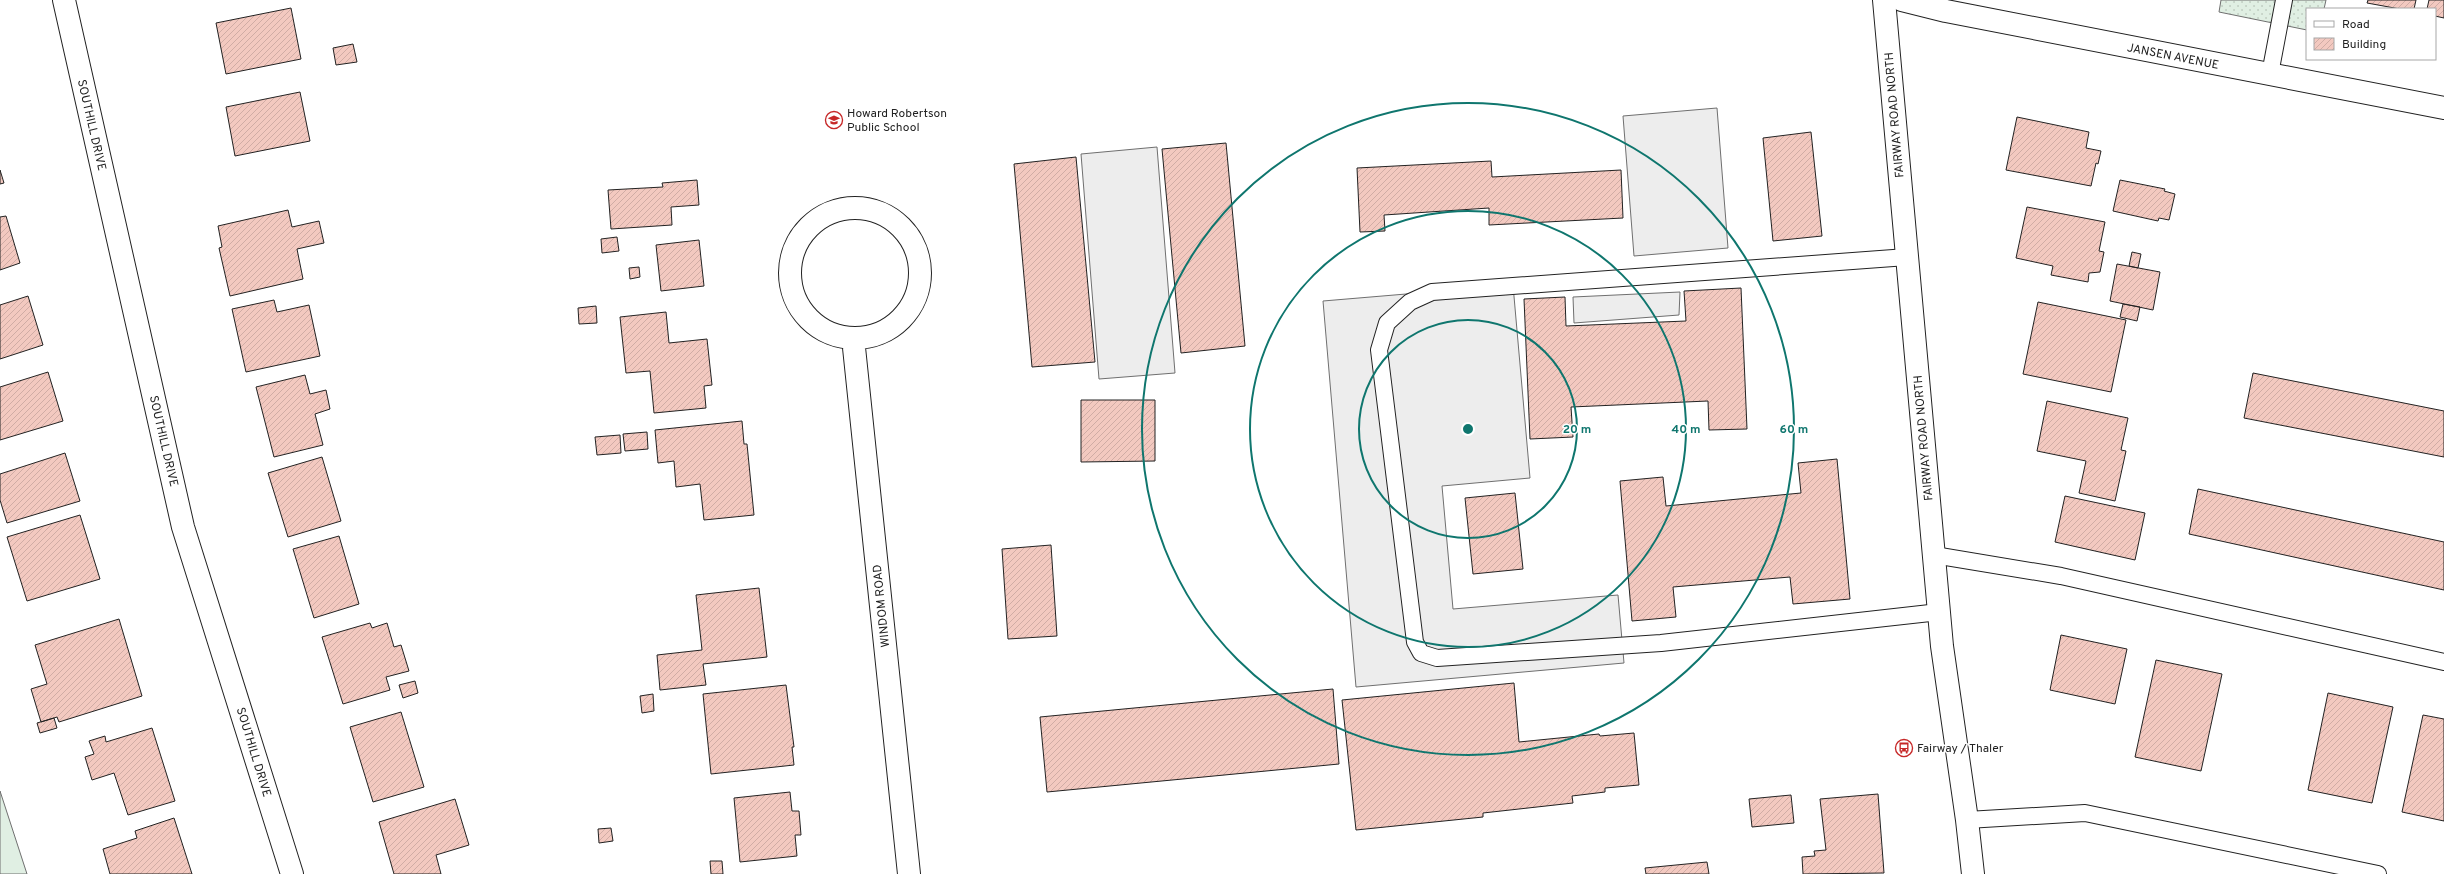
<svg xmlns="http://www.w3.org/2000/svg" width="2444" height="874" viewBox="0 0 2444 874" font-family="Overpass,sans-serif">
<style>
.grass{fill:url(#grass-dots);stroke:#6f6f6f}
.park{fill:#e0efe3;stroke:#6f6f6f}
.parking{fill:#ededed;stroke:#6f6f6f}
.building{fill:url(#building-hatch);stroke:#222}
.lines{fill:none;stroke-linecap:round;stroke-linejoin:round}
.service-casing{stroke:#222;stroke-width:18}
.minor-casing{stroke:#222;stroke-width:24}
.secondary-casing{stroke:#222;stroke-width:24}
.service{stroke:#fff;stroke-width:16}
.minor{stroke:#fff;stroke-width:22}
.secondary{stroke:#fff;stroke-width:22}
.ring{fill:none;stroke:#0f766e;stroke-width:2}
.labels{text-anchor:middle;stroke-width:3;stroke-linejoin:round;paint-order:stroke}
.street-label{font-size:12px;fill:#222;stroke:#fff}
.poi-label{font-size:12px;fill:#222;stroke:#fff;text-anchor:start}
.centre{fill:#0f766e;stroke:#fff;stroke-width:2}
.ring-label{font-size:12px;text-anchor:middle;font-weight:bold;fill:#0f766e;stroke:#fff;stroke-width:3;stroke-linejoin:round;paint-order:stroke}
</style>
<defs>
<pattern id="grass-dots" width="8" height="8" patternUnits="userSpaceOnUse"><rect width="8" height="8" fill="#e0efe3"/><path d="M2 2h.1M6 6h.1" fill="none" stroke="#c0cdc2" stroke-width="1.8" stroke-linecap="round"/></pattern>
<pattern id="building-hatch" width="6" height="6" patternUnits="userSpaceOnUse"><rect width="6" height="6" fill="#f3c9c0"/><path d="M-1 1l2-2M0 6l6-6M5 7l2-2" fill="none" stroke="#d0aca5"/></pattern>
</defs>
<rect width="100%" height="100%" fill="#fff"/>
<path class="grass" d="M 2221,0 L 2326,0 L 2324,9 L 2307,9 L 2307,30 L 2219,12 Z"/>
<path class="park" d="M 0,791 L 27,874 L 0,874 Z"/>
<path class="parking" d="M 1717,108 L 1728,248 L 1634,256 L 1623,116 Z
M 1157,147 L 1175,373 L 1099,379 L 1081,154 Z
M 1513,285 L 1530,478 L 1442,486 L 1453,609 L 1618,595 L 1624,663 L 1356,687 L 1323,301 Z
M 1680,292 L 1679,315 L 1574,323 L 1573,297 Z"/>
<path class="building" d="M 2368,0 L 2416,0 L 2414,9 L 2400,9 L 2367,3 Z
M 2429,0 L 2444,0 L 2444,18 L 2435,16 L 2435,9 L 2427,9 Z
M 291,8 L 301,59 L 226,74 L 216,23 Z
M 353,44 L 357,62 L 336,65 L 333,48 Z
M 300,92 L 310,141 L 235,156 L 226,107 Z
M 2017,117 L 2089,132 L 2086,148 L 2101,151 L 2098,164 L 2096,163 L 2091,186 L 2006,170 Z
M 1811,132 L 1822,236 L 1773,241 L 1763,138 Z
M 1226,143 L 1245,346 L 1181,353 L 1162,149 Z
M 1076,157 L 1095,362 L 1032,367 L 1014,164 Z
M 1491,161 L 1492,177 L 1621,170 L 1623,218 L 1489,225 L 1489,208 L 1384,215 L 1385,231 L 1360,232 L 1357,168 Z
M 0,170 L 4,183 L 0,184 Z
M 697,180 L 699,205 L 671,207 L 672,225 L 611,229 L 608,190 L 663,187 L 662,183 Z
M 2120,180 L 2165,189 L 2164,191 L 2175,194 L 2169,220 L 2159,218 L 2158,221 L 2113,211 Z
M 2027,207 L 2105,222 L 2099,251 L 2104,252 L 2100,272 L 2089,273 L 2088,282 L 2051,275 L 2053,266 L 2016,258 Z
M 288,210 L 292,227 L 319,221 L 324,243 L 297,249 L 303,279 L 230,296 L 219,248 L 222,247 L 218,226 Z
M 6,216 L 20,263 L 0,270 L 0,217 Z
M 617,237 L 619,251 L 602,253 L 601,239 Z
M 699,240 L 704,286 L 661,291 L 656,245 Z
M 2132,252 L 2141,254 L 2138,268 L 2129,266 Z
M 2117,264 L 2160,272 L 2153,310 L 2110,301 Z
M 639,267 L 640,277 L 630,279 L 629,268 Z
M 1741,288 L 1747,429 L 1709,430 L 1708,401 L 1571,407 L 1573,437 L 1530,439 L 1524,299 L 1565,297 L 1566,326 L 1686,321 L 1684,291 Z
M 28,296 L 43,345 L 0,359 L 0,305 Z
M 274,300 L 277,312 L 309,305 L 320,356 L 246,372 L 232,309 Z
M 2038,302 L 2126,320 L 2111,392 L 2023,374 Z
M 2123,304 L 2140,307 L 2137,321 L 2120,317 Z
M 596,306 L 597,323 L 579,324 L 578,308 Z
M 666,312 L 669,343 L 707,339 L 712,385 L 704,386 L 706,408 L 654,413 L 650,371 L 626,373 L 620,317 Z
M 48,372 L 63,421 L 0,440 L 0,387 Z
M 2253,373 L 2444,411 L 2444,457 L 2244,418 Z
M 305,375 L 310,394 L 326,390 L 330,409 L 315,414 L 323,445 L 274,457 L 256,387 Z
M 1081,400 L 1155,400 L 1155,461 L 1081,462 Z
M 2047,401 L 2128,418 L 2121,450 L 2126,451 L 2115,501 L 2079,493 L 2086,461 L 2037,451 Z
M 742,421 L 744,444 L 747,444 L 754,515 L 704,520 L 700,484 L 676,487 L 674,461 L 658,463 L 655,430 Z
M 647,432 L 648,449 L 625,451 L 623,434 Z
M 620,435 L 621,453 L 597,455 L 595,437 Z
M 65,453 L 80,501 L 7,523 L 0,500 L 0,474 Z
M 322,457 L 341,521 L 288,537 L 268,473 Z
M 1837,459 L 1850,599 L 1793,604 L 1790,577 L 1673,587 L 1676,617 L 1632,621 L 1620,481 L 1663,477 L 1666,506 L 1801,493 L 1798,463 Z
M 2198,489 L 2444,542 L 2444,590 L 2189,534 Z
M 1515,493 L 1523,569 L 1473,574 L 1465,498 Z
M 2065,496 L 2145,513 L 2135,560 L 2055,542 Z
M 80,515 L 100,579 L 27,601 L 7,537 Z
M 339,536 L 359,604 L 314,618 L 293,549 Z
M 1051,545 L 1057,636 L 1008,639 L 1002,549 Z
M 759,588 L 767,657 L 703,664 L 706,685 L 660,690 L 657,655 L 702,650 L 696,595 Z
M 119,619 L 142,696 L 59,722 L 57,717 L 41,722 L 31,689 L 47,684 L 35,645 Z
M 370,623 L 372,628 L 387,623 L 394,647 L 401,645 L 409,671 L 386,677 L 390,690 L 343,704 L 322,637 Z
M 2061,635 L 2127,649 L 2115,704 L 2050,690 Z
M 2156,660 L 2222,674 L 2201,771 L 2135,757 Z
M 415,681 L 418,693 L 403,698 L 399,685 Z
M 1514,683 L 1519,742 L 1599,734 L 1600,736 L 1634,733 L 1639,785 L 1605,788 L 1605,792 L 1572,796 L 1573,803 L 1483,813 L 1483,817 L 1356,830 L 1342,700 Z
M 786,685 L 794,747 L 792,747 L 794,765 L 711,774 L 703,694 Z
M 1333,689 L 1339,764 L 1047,792 L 1040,717 Z
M 2328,693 L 2393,707 L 2372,803 L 2308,790 Z
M 653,694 L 654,711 L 642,713 L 640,696 Z
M 401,712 L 424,787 L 373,802 L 350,727 Z
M 2423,715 L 2444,719 L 2444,821 L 2402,812 Z
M 54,718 L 57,728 L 40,733 L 37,723 Z
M 152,728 L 175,801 L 128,815 L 114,773 L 92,780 L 85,757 L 94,754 L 89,741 L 105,736 L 106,742 Z
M 790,792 L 792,811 L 799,811 L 801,835 L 795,835 L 797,856 L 740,862 L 734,798 Z
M 1878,794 L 1884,873 L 1803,874 L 1802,857 L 1815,856 L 1814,851 L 1826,850 L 1820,799 Z
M 1791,795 L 1794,823 L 1752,827 L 1749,799 Z
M 455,799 L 469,845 L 436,855 L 441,874 L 394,874 L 379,822 Z
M 174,818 L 192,874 L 110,874 L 103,849 L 137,838 L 135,831 Z
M 611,828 L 613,841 L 599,843 L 598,829 Z
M 710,861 L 722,861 L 723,874 L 711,874 Z
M 1707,862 L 1709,874 L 1646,874 L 1645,868 Z"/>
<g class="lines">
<g class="service-casing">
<path id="service" d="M 2270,74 L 2284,0
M 1907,257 L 1432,292 L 1410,302 L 1387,323 L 1379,350 L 1415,642 L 1421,653 L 1437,658 L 1661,643 L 1939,612
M 1934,555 L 2061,576 L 2444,662
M 1967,820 L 2085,813 L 2378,874"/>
</g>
<g class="minor-casing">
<path id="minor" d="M 64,0 L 183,527 L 292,874
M 1902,0 L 1946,11 L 2444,108
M790 273a65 65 0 1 1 130 0a65 65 0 1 1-130 0Z
M 853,338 L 909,874"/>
</g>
<g class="secondary-casing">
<path id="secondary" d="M 1884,0 L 1942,646 L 1967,820 L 1973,874"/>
</g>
<use href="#service" class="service"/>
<use href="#minor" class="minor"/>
<use href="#secondary" class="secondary"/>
</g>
<g class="ring">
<circle cx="1468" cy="429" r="109"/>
<circle cx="1468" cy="429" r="218"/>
<circle cx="1468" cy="429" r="326"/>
</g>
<defs>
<g id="school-ring" transform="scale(0.9)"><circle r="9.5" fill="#fff" stroke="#c62828" stroke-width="1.5"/><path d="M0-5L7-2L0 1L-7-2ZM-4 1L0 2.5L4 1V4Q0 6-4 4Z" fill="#c62828"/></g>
<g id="bus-ring" transform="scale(0.9)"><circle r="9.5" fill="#fff" stroke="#c62828" stroke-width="1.5"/><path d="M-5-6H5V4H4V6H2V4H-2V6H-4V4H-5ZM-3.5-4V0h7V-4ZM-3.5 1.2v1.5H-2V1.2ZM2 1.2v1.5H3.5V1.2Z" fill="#c62828"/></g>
</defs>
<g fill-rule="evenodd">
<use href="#school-ring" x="834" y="120"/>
<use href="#bus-ring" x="1904" y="748"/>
</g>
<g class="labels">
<g class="street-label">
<text transform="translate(2173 56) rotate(11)" y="4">JANSEN AVENUE</text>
<text transform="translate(1894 115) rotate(-95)" y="4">FAIRWAY ROAD NORTH</text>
<text transform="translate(92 125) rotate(77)" y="4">SOUTHILL DRIVE</text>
<text transform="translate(1923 438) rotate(-95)" y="4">FAIRWAY ROAD NORTH</text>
<text transform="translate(164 441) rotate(77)" y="4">SOUTHILL DRIVE</text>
<text transform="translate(881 606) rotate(-96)" y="4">WINDOM ROAD</text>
<text transform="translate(254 752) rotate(73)" y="4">SOUTHILL DRIVE</text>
</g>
<g class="poi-label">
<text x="847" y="117">Howard Robertson<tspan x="847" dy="14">Public School</tspan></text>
<text x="1917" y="752">Fairway / Thaler</text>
</g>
</g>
<circle cx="1468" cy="429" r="6" class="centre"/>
<g class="ring-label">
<text x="1577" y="433">20 m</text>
<text x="1686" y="433">40 m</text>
<text x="1794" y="433">60 m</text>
</g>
<rect x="2306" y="8" width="130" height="52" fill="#ffffff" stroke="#a7a7a7"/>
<rect x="2314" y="21" width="20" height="6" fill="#ffffff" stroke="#a7a7a7"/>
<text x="2342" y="28" font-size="12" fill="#222222">Road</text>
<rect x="2314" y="38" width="20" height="12" fill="url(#building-hatch)" stroke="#a7a7a7"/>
<text x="2342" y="48" font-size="12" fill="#222222">Building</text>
</svg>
